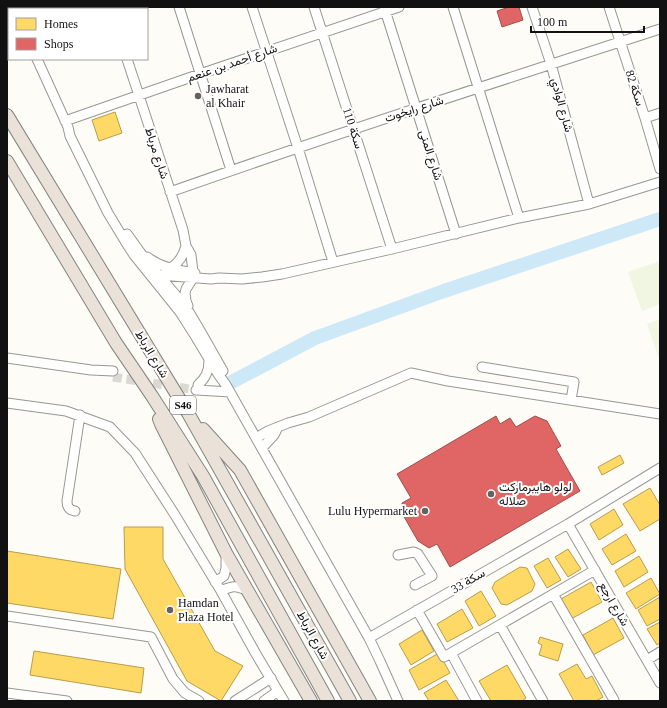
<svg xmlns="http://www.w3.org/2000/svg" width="667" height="708" viewBox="0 0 667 708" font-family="'Times New Roman',Vazirmatn,serif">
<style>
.pitch{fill:#f0f6e1}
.homes{fill:#ffd966;stroke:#b89d4c}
.shops{fill:#e06666;stroke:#a24c4c}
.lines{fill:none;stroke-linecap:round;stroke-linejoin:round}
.river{stroke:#cde8f7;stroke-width:14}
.minor-tunnel{stroke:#dad9d4;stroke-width:9;stroke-dasharray:9 4.5;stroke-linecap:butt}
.minor-casing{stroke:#979795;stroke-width:11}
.highway-casing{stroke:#858482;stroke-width:14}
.minor{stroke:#fffffe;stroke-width:9}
.highway{stroke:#eae1d8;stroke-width:12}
.poi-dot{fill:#646362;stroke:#fff;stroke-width:1.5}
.labels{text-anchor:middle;stroke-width:4;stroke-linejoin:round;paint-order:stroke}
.shield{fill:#fff;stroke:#585858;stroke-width:1}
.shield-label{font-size:11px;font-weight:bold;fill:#111}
.street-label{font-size:12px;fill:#111;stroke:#fff}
.poi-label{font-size:12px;fill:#111;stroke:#fff;text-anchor:start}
</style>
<rect width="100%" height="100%" fill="#fdfcf7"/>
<path class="pitch" d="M 660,261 L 660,304 L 642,311 L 628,272 Z
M 660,319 L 660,359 L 659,359 L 647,324 Z"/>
<path class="homes" d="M 115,112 L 122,133 L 99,141 L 92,120 Z
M 620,455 L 624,463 L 602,475 L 598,467 Z
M 650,488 L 660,505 L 660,519 L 640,531 L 623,504 Z
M 614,509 L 623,525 L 599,540 L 590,524 Z
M 124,527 L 163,527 L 163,559 L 215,651 L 243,666 L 221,701 L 187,681 L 125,569 Z
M 626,534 L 636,551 L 612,565 L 602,549 Z
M 568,549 L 581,569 L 568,577 L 555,557 Z
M 7,551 L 121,569 L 113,619 L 7,603 Z
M 639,556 L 648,572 L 624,587 L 615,571 Z
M 548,558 L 561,580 L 547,588 L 534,566 Z
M 520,567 L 527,568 L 535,584 L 532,591 L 507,605 L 501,604 L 492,588 L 495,582 Z
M 651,578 L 660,594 L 636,609 L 626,593 Z
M 591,582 L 602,602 L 571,619 L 561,599 Z
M 481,591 L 496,616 L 479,626 L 465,601 Z
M 660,597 L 660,619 L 647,626 L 638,610 Z
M 462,609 L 473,628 L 447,642 L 437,624 Z
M 613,618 L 624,638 L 593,655 L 583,635 Z
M 660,622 L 660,643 L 657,645 L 647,629 Z
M 422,630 L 434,651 L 411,665 L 399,644 Z
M 540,637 L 563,644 L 558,661 L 539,655 L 542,645 L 538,643 Z
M 34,651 L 144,668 L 141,693 L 30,675 Z
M 439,653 L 450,673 L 419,690 L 409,670 Z
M 577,664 L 586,679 L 592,676 L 603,697 L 596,701 L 574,701 L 559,674 Z
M 507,665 L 526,698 L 522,701 L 491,701 L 479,681 Z
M 446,680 L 459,701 L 429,701 L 424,693 Z"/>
<path class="shops" d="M 509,7 L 519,7 L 523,20 L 502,27 L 497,11 Z
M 496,416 L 500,424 L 510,418 L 516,427 L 535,416 L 547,421 L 561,446 L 556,449 L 580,491 L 450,567 L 437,544 L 429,548 L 418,541 L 403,515 L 402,503 L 411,498 L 397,474 Z"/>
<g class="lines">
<path class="river" d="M 226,385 L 315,338 L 444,291 L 660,219"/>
<path class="minor-tunnel" d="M 113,377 L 196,390"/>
<g class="minor-casing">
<path id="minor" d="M 13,7 L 14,9
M 111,7 L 111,9
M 179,7 L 231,170
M 252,7 L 298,148 L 333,262
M 314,7 L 392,249
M 384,7 L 456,234
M 453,7 L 519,218
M 532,7 L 551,64 L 589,204
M 609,7 L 645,118 L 660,169
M 78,9 L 83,7
M 37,59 L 68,127 L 70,136 L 108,213 L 125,241 L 134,255 L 180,312 L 194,334 L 218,374 L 226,385 L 369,638 L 380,661 L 398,701
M 127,59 L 183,230 L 186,246 L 191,255 L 193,272 L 193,278 L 186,289 L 185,293 L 186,301 L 188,306
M 645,118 L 660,113
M 65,121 L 200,74 L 399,7
M 170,192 C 332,135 496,82 660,29
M 127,234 L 145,259 L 186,307 L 198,327 L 223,371
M 147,257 C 162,268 176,270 195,273
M 146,270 L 159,275 L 211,279 L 219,278 L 242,279 L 262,277 L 282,274 L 392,249 L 519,218 L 589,204 L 660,182
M 166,270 C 177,266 183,257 186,246
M 7,358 L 91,370 L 113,371
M 482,367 L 574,382 L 571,400
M 198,385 C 206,378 209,371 209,360
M 196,390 L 214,391 L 230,392
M 7,403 L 66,411 L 110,427 L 135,453 L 175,515 L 221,591 L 256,654 L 284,701
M 256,438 L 268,431 L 288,423 L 309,417 L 411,373 L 448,381 L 660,414
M 262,448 L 274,435 L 277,429
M 75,511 C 69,510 67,507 67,501 L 80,415
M 568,524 L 660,683
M 398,555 L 414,552 L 418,554 L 432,576 L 415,585
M 215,582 L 224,576 L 226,568 L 226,553
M 221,591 C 234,585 236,586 249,591
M 553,594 L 614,700
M 417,610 L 444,657 L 595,570
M 7,616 L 151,637 L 173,679 L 185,693 L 199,701
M 500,625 L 543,701
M 369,638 L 568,524 L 660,468
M 451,653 L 477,701
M 647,660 L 660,652
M 7,693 L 67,701
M 235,701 L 271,678
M 264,701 L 278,691"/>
</g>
<g class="highway-casing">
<path id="highway" d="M 7,115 L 188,413 L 350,701
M 7,161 L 116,343 L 152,396 L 203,476 L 328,701
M 159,419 L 161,424 L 226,553 L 311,701
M 203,429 L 240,470 L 370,701"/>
</g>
<use href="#minor" class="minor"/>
<use href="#highway" class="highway"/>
</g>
<g class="poi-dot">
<circle cx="198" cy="96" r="4"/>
<circle cx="491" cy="494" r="4"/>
<circle cx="425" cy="511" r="4"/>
<circle cx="170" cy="610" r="4"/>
</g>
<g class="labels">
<rect class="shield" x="170" y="396" width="26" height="18" rx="3"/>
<g class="shield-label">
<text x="183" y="409">S46</text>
</g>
<g class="street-label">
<text transform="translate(232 63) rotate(-19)" y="4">شارع أحمد بن عنعم</text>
<text transform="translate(635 88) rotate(72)" y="4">سكة 82</text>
<text transform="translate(562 105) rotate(75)" y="4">شارع الوادي</text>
<text transform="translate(414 109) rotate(-18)" y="4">شارع رايخوت</text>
<text transform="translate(353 128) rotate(72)" y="4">سكة 110</text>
<text transform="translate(157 153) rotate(72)" y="4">شارع مرباط</text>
<text transform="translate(431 155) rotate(72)" y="4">شارع المنى</text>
<text transform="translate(152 354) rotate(59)" y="4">شارع الرباط</text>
<text transform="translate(468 581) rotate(-30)" y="4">سكة 33</text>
<text transform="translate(614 604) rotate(60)" y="4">شارع ارجع</text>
<text transform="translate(313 635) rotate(61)" y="4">شارع الرباط</text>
</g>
<g class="poi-label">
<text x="206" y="93">Jawharat<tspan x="206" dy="14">al Khair</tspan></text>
<text x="499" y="491">لولو هايبرماركت<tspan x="499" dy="14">صلاله</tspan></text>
<text x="417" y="515" text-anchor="end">Lulu Hypermarket</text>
<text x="178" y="607">Hamdan<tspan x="178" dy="14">Plaza Hotel</tspan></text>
</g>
</g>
<rect width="667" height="708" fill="none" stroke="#111111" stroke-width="16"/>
<rect x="8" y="8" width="140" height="52" fill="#ffffff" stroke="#a0a0a0"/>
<rect x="16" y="18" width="20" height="12" fill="#ffd966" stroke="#a0a0a0"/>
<text x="44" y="28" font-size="12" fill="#111111">Homes</text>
<rect x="16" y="38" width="20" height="12" fill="#e06666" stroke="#a0a0a0"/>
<text x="44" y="48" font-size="12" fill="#111111">Shops</text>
<path d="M531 26v6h113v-6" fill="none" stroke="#111111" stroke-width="2"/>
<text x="537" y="26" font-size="12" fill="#111111" stroke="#ffffff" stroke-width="3" paint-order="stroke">100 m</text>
</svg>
